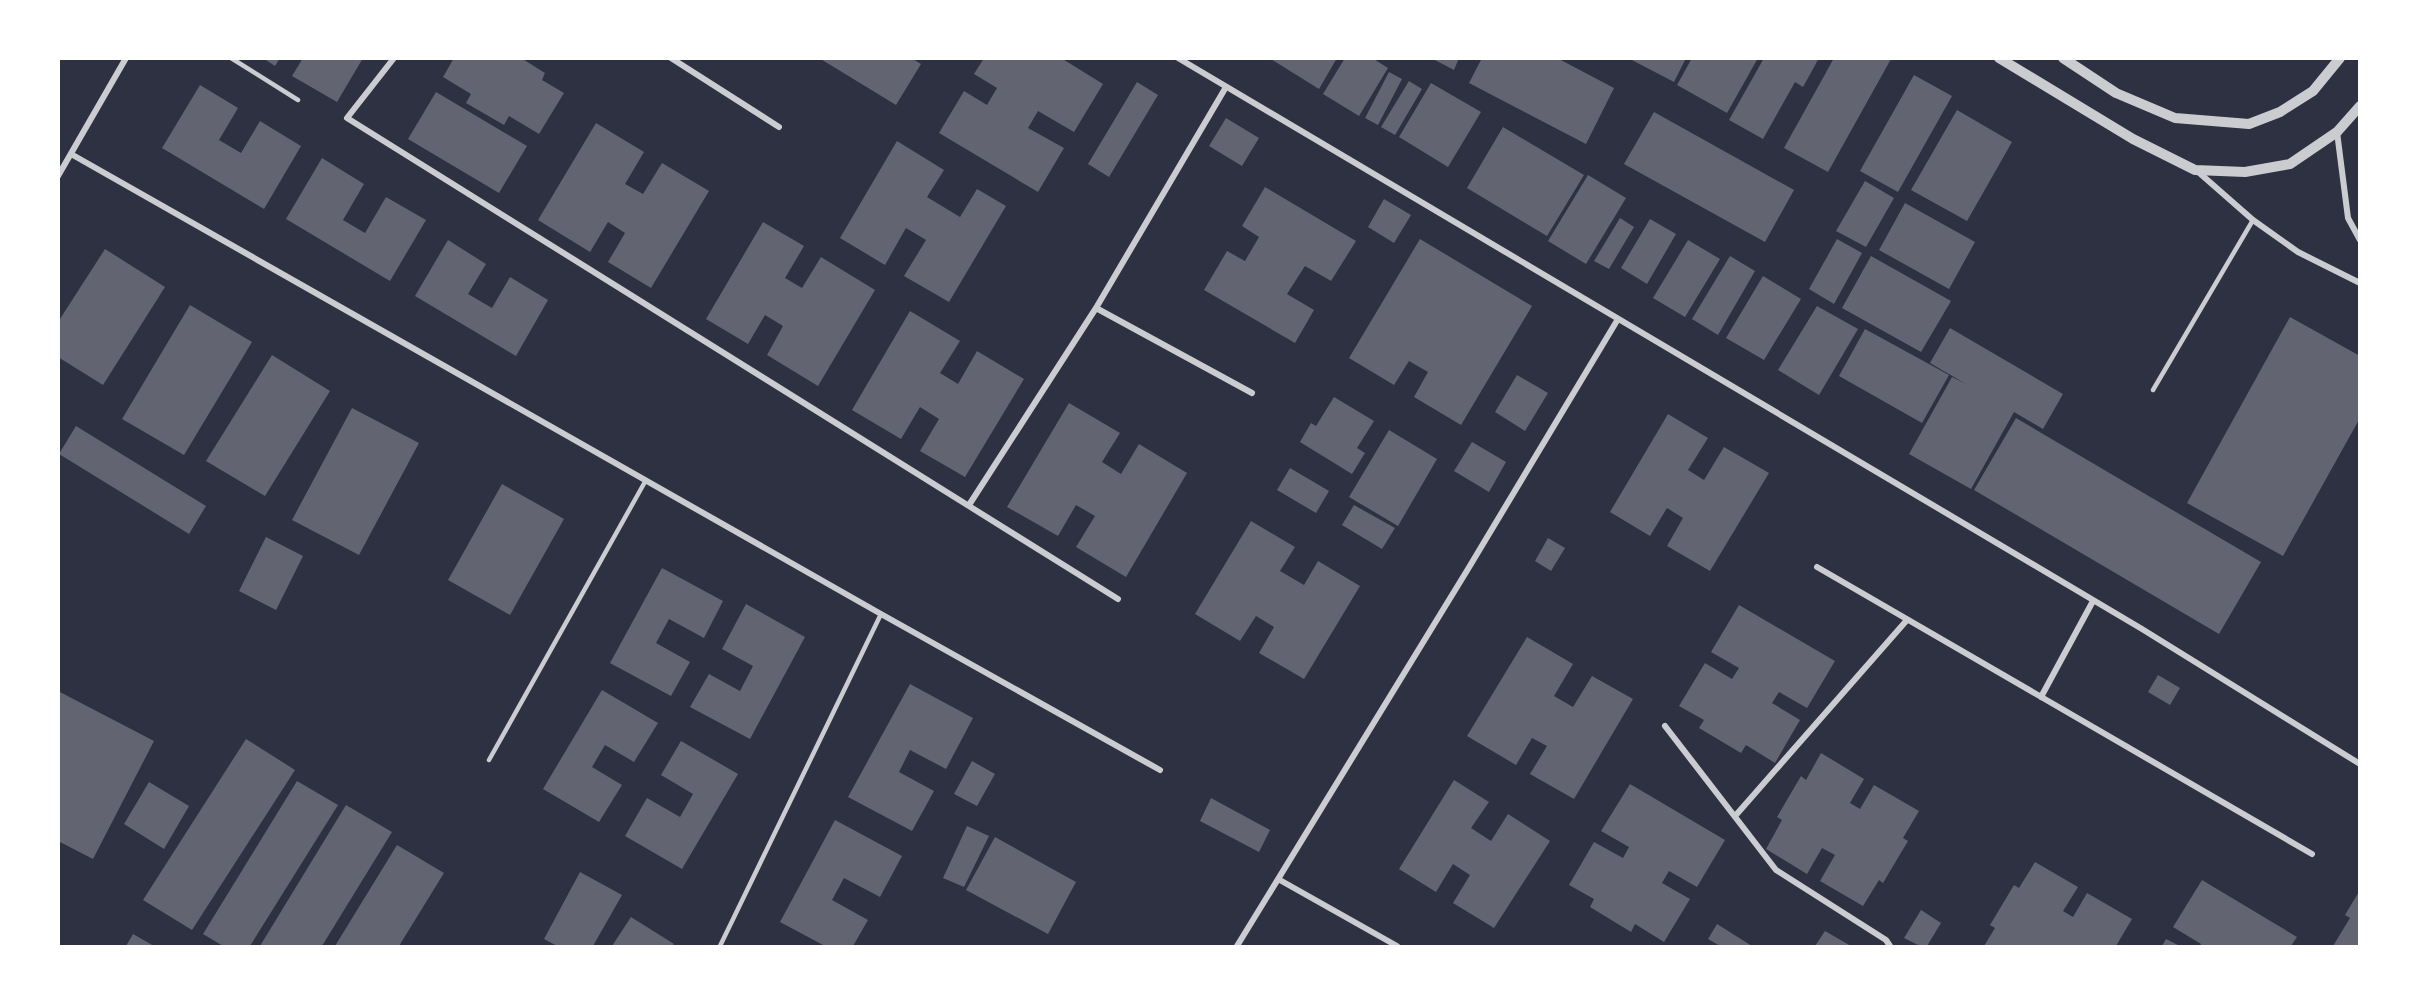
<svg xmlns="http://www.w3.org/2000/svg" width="2418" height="1005" viewBox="0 0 2418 1005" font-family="'IBM Plex Sans',sans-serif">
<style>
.building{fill:#626471}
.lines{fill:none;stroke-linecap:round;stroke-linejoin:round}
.service{stroke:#caccd0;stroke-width:4.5}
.minor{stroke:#caccd0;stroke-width:6}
.tertiary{stroke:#caccd0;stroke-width:10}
</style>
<rect width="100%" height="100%" fill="#2d3142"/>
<path class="building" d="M 263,58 L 280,58 L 275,66 Z
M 303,58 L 363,58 L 337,102 L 292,76 Z
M 454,58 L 521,58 L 545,73 L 542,80 L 564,93 L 539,134 L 509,116 L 504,125 L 466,103 L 471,94 L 443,77 Z
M 819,58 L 911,58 L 921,64 L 896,105 Z
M 984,58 L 1061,58 L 1103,84 L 1074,132 L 1038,111 L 1028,128 L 1064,148 L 1038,192 L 939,133 L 964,91 L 987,105 L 997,88 L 974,74 Z
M 1269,58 L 1337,58 L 1319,89 Z
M 1345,58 L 1372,58 L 1388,68 L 1359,116 L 1323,94 Z
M 1431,58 L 1459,58 L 1454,70 Z
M 1482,58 L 1557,58 L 1614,88 L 1586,144 L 1469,83 Z
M 1628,58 L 1686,58 L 1674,82 Z
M 1692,58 L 1758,58 L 1727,113 L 1677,85 Z
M 1764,58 L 1819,58 L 1803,87 L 1795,82 L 1763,139 L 1729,120 Z
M 1834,58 L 1891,59 L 1828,172 L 1784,148 Z
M 1389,72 L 1402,79 L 1378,125 L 1365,118 Z
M 1914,75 L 1952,96 L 1898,192 L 1860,171 Z
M 1409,81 L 1422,89 L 1395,135 L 1381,127 Z
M 1137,82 L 1158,95 L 1109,177 L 1088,164 Z
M 1431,83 L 1481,112 L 1448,167 L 1399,137 Z
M 200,85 L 238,108 L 219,140 L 241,153 L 260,121 L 301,146 L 264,209 L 162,148 Z
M 436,92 L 527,146 L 499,193 L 408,139 Z
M 1957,110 L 2012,142 L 1967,221 L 1911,190 Z
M 1654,112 L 1794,190 L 1765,242 L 1624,164 Z
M 1226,118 L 1259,138 L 1242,166 L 1209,146 Z
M 596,123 L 644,152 L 625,184 L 643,194 L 662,163 L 709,191 L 651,288 L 608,262 L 625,233 L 608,222 L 590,252 L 538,220 Z
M 1503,127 L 1584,175 L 1547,236 L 1467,188 Z
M 897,141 L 944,170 L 927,197 L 960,217 L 977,189 L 1006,206 L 949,302 L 904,276 L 926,240 L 906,228 L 885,265 L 840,238 Z
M 322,158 L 364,184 L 343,220 L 365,233 L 386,197 L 426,220 L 390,281 L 286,219 Z
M 1588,175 L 1626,198 L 1586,264 L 1548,241 Z
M 1865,181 L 1894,198 L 1866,247 L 1836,231 Z
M 1265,187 L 1356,241 L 1331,281 L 1305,266 L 1287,294 L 1314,310 L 1295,343 L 1204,290 L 1227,251 L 1245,261 L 1259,237 L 1242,226 Z
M 1384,199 L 1411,215 L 1394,243 L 1368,227 Z
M 1905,203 L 1975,242 L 1949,289 L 1879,250 Z
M 1620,218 L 1634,227 L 1609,269 L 1594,261 Z
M 1650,219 L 1676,234 L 1647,284 L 1621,268 Z
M 763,222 L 804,246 L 785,278 L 802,288 L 821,257 L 875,290 L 818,386 L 767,355 L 783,326 L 765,315 L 748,344 L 706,319 Z
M 1420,239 L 1532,306 L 1461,425 L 1414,397 L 1428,372 L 1409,361 L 1394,385 L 1349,358 Z
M 1837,239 L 1862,253 L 1834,304 L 1809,289 Z
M 448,240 L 486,264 L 468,294 L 492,308 L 510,277 L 548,300 L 516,356 L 415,296 Z
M 1688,240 L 1720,259 L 1685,317 L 1653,298 Z
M 105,249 L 165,287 L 103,385 L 58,357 L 58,322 Z
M 1730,256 L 1755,271 L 1718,335 L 1692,319 Z
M 1871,256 L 1951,301 L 1921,352 L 1842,308 Z
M 1763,276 L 1801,299 L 1764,360 L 1726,338 Z
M 190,305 L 252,342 L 184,455 L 122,419 Z
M 1817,306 L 1858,329 L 1819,395 L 1778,370 Z
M 910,311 L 960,341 L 940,373 L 958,384 L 977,351 L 1024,379 L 965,477 L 920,451 L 939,419 L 920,407 L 901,439 L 852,410 Z
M 2290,317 L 2360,356 L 2360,418 L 2283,556 L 2187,503 Z
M 1950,328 L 2063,394 L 2043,429 L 2014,412 L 1971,489 L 1909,454 L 1952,377 L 1966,384 L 1930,363 Z
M 1865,329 L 1949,375 L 1922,423 L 1839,376 Z
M 272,355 L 330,391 L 265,496 L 206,461 Z
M 1517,375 L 1548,393 L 1525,431 L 1495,412 Z
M 1334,397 L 1374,421 L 1357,448 L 1365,453 L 1352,474 L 1300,442 L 1311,423 L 1316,426 Z
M 1069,403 L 1120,433 L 1102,462 L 1121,474 L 1139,444 L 1187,473 L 1126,577 L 1076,547 L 1095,516 L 1076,505 L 1058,536 L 1007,507 Z
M 352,408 L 419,443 L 359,555 L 292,520 Z
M 1668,414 L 1708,438 L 1688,470 L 1704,480 L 1724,447 L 1769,473 L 1710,571 L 1667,546 L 1683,518 L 1667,508 L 1650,536 L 1610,512 Z
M 2016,418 L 2261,562 L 2219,634 L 1974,490 Z
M 76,426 L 206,506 L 189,534 L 59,454 Z
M 1389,430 L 1437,459 L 1398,526 L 1349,497 Z
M 1472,442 L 1506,462 L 1489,492 L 1454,471 Z
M 1290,468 L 1329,491 L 1316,513 L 1277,490 Z
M 502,484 L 564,519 L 510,615 L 448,580 Z
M 1354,505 L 1395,528 L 1382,549 L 1342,525 Z
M 1251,521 L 1295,547 L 1280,571 L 1304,585 L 1318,561 L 1360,586 L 1304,679 L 1259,653 L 1274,627 L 1256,616 L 1240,641 L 1195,614 Z
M 266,537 L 303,556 L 276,610 L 239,591 Z
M 1548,538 L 1565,548 L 1551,571 L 1535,561 Z
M 662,568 L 723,601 L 704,638 L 669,619 L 656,643 L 690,662 L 671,696 L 610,663 Z
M 746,604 L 805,637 L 750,739 L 690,707 L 709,674 L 740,691 L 753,666 L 722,649 Z
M 1739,605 L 1835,661 L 1807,708 L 1779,692 L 1772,703 L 1800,720 L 1775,763 L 1746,745 L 1741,753 L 1699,728 L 1704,720 L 1679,706 L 1705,663 L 1732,679 L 1739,668 L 1711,652 Z
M 1527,637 L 1573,664 L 1554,696 L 1573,707 L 1592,676 L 1633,699 L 1574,799 L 1530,774 L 1547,746 L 1532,738 L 1516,765 L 1467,736 Z
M 2158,675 L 2180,688 L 2170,705 L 2148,692 Z
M 910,684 L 973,718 L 946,769 L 910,750 L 899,772 L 934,791 L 912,831 L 848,797 Z
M 602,690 L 658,723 L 634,762 L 605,745 L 592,767 L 622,785 L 599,822 L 543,789 Z
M 58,691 L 154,741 L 93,859 L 58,841 Z
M 246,739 L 295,770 L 192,930 L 143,900 Z
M 681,741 L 738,774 L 682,869 L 625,836 L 647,798 L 680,817 L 693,794 L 661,775 Z
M 1821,753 L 1864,779 L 1850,803 L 1860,809 L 1874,785 L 1919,811 L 1903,838 L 1908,841 L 1883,883 L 1879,880 L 1863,906 L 1820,881 L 1835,855 L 1822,848 L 1807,874 L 1766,849 L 1782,820 L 1777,817 L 1801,776 L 1806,780 Z
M 972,761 L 995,774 L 977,806 L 954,794 Z
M 1454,780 L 1489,802 L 1471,828 L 1491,841 L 1508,814 L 1550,841 L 1494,928 L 1453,903 L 1470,875 L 1453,864 L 1436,892 L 1399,869 Z
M 297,781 L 338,805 L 250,946 L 223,946 L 203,934 Z
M 149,782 L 189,806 L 164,849 L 124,824 Z
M 1630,784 L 1725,840 L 1697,887 L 1669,871 L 1662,883 L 1690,899 L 1664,942 L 1635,924 L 1631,932 L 1590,907 L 1594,899 L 1569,885 L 1594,842 L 1623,858 L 1629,847 L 1601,831 Z
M 1211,798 L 1270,830 L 1259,852 L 1200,821 Z
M 346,805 L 392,832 L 322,946 L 260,946 Z
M 835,820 L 902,856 L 880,897 L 844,878 L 832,900 L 868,920 L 853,946 L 825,946 L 780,922 Z
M 967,826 L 989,836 L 964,887 L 943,878 Z
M 995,837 L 1076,882 L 1048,934 L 966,890 Z
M 397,845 L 444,873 L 399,946 L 335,946 Z
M 2035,862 L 2078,887 L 2063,911 L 2073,917 L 2087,893 L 2132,919 L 2116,946 L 1984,946 L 1995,928 L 1990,925 L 2014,885 L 2019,888 Z
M 580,872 L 622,895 L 593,946 L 557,946 L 544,939 Z
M 2202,880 L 2297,937 L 2291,946 L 2200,946 L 2201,944 L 2173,927 Z
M 2360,890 L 2360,946 L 2333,946 L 2350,918 L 2345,915 Z
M 1921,910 L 1941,923 L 1927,946 L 1920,946 L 1904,938 Z
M 631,917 L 674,944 L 672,946 L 612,946 Z
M 1717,924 L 1752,946 L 1720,946 L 1708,939 Z
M 1825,931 L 1851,946 L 1815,946 Z
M 133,934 L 154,946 L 126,946 Z
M 2166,939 L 2180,946 L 2162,946 Z"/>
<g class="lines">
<path class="service" d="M 231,58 L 298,100
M 2153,390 L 2253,220
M 489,760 L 646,480
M 720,946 L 881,614"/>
<path class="minor" d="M 394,58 L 347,118 L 1118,599
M 671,58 L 779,127
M 1178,58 L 2142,629 L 2360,764
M 1226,87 L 1096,308 L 1252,393
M 2337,132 L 2348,218 L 2360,240
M 71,154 L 881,614 L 1160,770
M 2196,170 L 2253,220 L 2298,252 L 2360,283
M 58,176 L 126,58
M 969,505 L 1096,308
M 1817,567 L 2312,854
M 2041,697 L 2093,601
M 1665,726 L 1776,870 L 1886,940 L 1890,946
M 1736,815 L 1907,620
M 1278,879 L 1397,946
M 1237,946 L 1468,569 L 1618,319"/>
<path class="tertiary" d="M 1999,58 L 2133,139 L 2195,170 L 2245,172 L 2290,164 L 2337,132 L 2360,106
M 2063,58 L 2116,93 L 2175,118 L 2249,124 L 2280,112 L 2313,91 L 2340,58"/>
</g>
<rect width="2418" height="1005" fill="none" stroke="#ffffff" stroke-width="120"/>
</svg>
